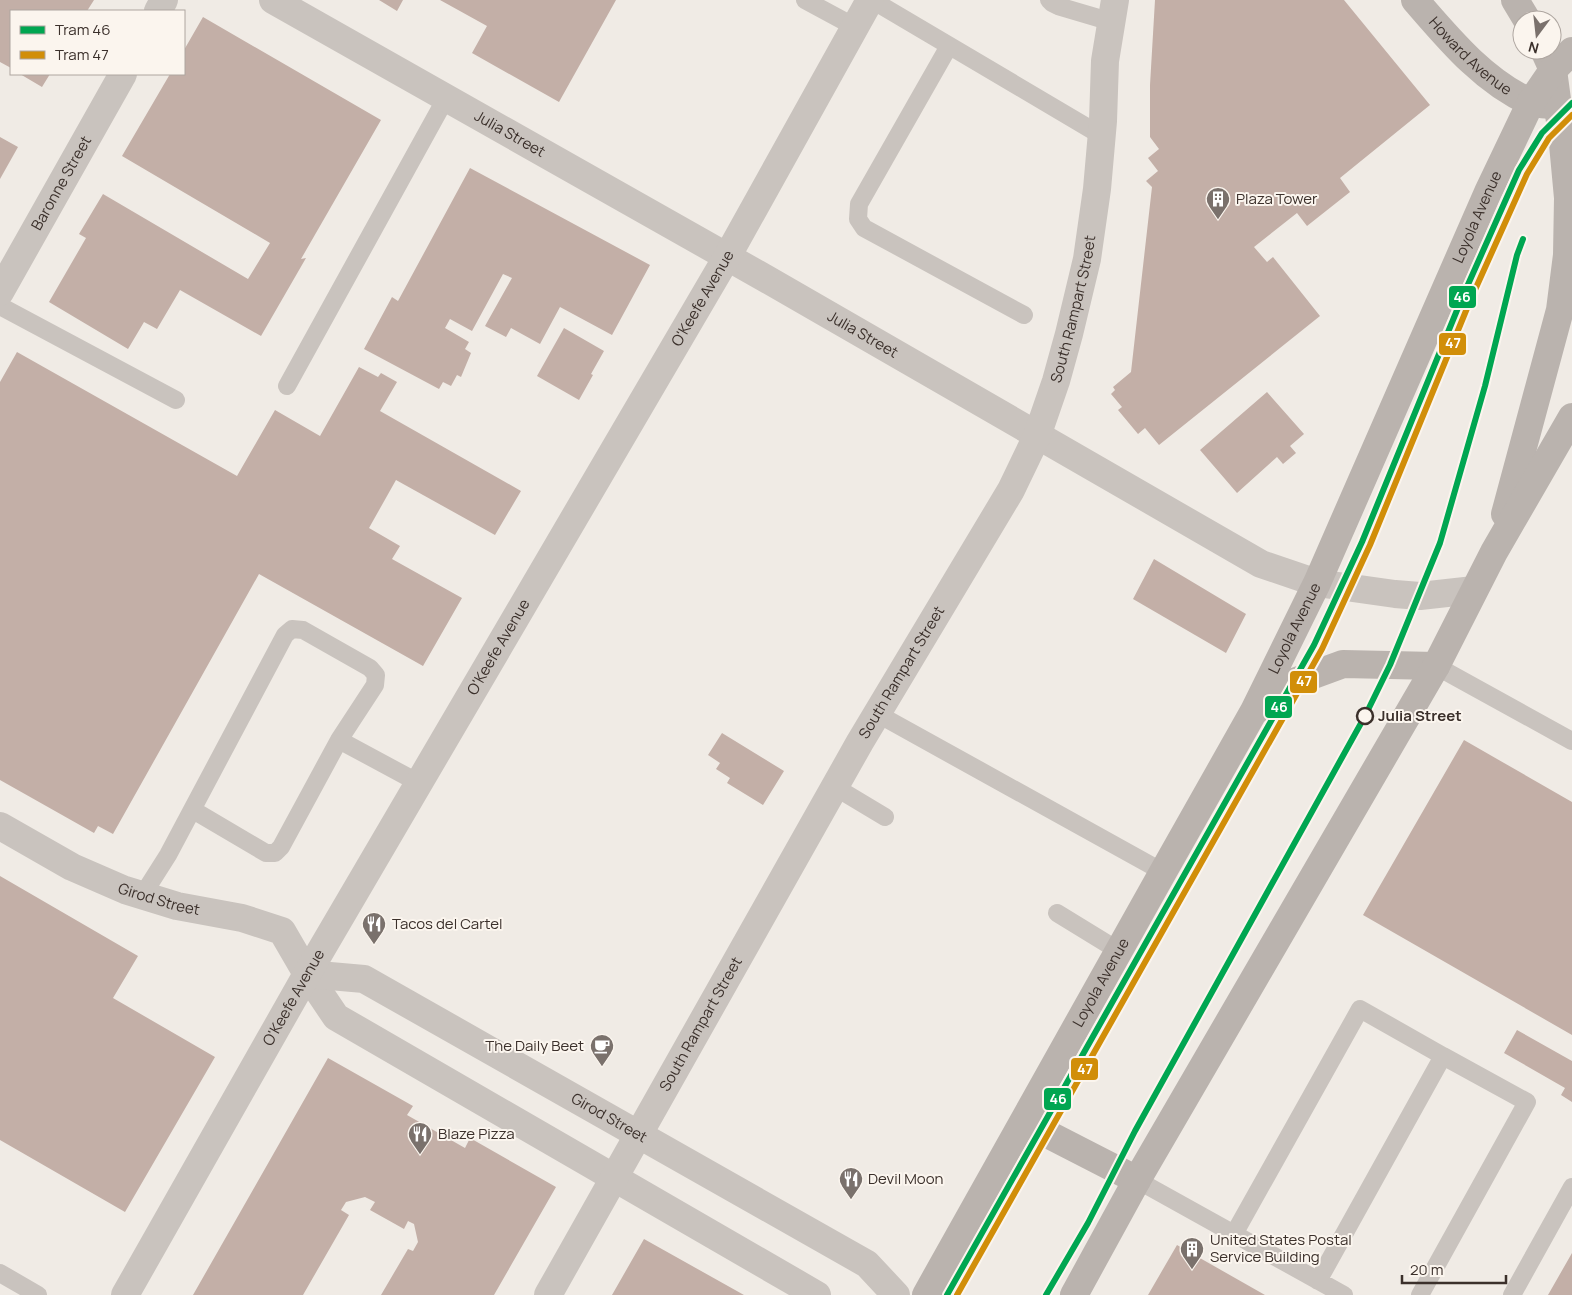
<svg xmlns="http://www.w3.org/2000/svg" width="1572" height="1295" viewBox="0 0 1572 1295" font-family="Manrope,sans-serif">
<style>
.building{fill:#c3afa7}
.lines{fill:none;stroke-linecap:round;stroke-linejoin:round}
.service{stroke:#c9c3be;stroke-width:18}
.minor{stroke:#c9c3be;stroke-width:28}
.secondary{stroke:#bab3ae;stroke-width:28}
.tram-1-casing{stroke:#fbf5ee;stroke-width:10}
.tram-2-casing{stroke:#fbf5ee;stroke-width:10}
.tram-1{stroke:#00a651;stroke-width:6}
.tram-2{stroke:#d18e09;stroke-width:6}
.stop-dot{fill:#fbf5ee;stroke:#3b302b;stroke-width:2.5}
.labels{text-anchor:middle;stroke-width:4;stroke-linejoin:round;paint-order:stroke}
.street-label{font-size:15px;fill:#3b302b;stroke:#fbf5ee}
.poi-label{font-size:15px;fill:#3b302b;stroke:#fbf5ee;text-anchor:start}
.stop-label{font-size:15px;font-weight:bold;fill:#3b302b;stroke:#fbf5ee;text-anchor:start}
.line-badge{stroke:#fbf5ee;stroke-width:2}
.badge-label{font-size:14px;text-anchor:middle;font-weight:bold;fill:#fff}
</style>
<rect width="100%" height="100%" fill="#f0ebe5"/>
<path class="building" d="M 0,0 L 94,0 L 87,11 L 11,11 L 11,68 L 0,62 Z
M 379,0 L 403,0 L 397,11 Z
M 440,0 L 616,0 L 559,102 L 472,53 L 487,26 Z
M 1155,0 L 1344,0 L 1430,105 L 1340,178 L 1350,192 L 1307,226 L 1297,213 L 1254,247 L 1267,262 L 1273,257 L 1320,316 L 1159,445 L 1145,428 L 1138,434 L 1118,410 L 1122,407 L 1111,394 L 1115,390 L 1113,387 L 1131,372 L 1152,187 L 1146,181 L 1158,171 L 1148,158 L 1159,149 L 1150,137 L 1150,85 Z
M 203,17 L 381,120 L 301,259 L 306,258 L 261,336 L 180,290 L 157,329 L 144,322 L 128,349 L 49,302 L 86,238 L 79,234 L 103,194 L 248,279 L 270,243 L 122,156 L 170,74 L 184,74 L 184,50 Z
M 20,74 L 50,74 L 42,87 Z
M 0,137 L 18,147 L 0,179 Z
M 470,168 L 650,265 L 612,335 L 560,307 L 540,344 L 511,328 L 506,337 L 485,326 L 512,278 L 503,274 L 472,331 L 450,319 L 445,328 L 469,342 L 465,349 L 471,353 L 461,377 L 457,375 L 451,386 L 443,382 L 439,389 L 364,349 L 392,297 L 398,301 Z
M 564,328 L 604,351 L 591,374 L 593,375 L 579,400 L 537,376 Z
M 17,352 L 237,476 L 275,410 L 320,436 L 359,367 L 378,377 L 381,373 L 397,382 L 380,411 L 521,491 L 495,535 L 396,480 L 369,528 L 400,546 L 392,559 L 462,598 L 423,666 L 259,574 L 113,834 L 98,826 L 94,833 L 0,780 L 0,382 Z
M 1267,392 L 1304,434 L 1290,446 L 1296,453 L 1283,464 L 1277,457 L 1237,493 L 1200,450 Z
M 1154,559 L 1246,614 L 1226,653 L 1133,599 Z
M 722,733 L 784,771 L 763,805 L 727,783 L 730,778 L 716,769 L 720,763 L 708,755 Z
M 1464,740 L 1572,802 L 1572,1035 L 1363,915 Z
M 0,876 L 138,956 L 113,998 L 215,1057 L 125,1212 L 0,1140 Z
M 1517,1030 L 1572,1061 L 1572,1102 L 1561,1095 L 1565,1088 L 1504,1053 Z
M 328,1058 L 413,1106 L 407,1115 L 465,1148 L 470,1138 L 556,1187 L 494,1295 L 381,1295 L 408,1249 L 413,1251 L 418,1242 L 414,1224 L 408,1221 L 404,1229 L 370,1210 L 375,1202 L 365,1197 L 346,1202 L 341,1210 L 349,1215 L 303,1295 L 193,1295 Z
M 644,1239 L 744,1295 L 612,1295 Z
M 1177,1245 L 1265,1295 L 1148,1295 Z
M 1572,1253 L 1572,1295 L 1548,1295 Z"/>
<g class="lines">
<path class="service" d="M 805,0 L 855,27
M 872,0 L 1102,136
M 1049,0 L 1052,3 L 1058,6 L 1112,22
M 949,46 L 859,204 L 858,219 L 864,228 L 1024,315
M 0,306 L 176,400
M 287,386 L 446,98
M 1436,666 L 1572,741
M 876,713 L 1163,872
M 339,740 L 419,783
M 835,787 L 885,817
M 142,896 L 168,855 L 285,635 L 292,629 L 303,630 L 370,668 L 376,675 L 375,685 L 339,740 L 281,847 L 275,853 L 266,853 L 193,810
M 1057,913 L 1119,951
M 1137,1180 L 1344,1295
M 1234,1234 L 1360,1009 L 1443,1056
M 0,1273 L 38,1295
M 1318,1281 L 1443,1056 L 1527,1102 L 1420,1295
M 1512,1295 L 1572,1187"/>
<g class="minor">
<path id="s1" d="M 273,0 L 763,277 L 1261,564 L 1317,583 L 1395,594 L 1420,596 L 1474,590"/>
<path d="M 158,11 L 164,0"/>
<path id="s2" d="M 0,292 L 123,74"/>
<path id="s3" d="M 0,826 L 72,867 L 125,890 L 177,906 L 242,918 L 282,931 L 307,974 L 336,1017 L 817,1295"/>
<path id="s4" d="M 307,974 L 364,979 L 867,1264 L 896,1295"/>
<path id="s5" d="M 125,1295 L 307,974 L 727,257 L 870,0"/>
<path id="s6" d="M 548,1295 L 860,742 L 1011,490 L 1037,436 L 1056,381 L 1069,334 L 1087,259 L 1097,189 L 1103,121 L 1105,61 L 1115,0"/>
</g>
<g class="secondary">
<path id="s7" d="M 1415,0 C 1448,38 1483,81 1530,102 C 1535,104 1543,104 1549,105"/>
<path d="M 1515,0 L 1527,20"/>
<path d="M 1505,514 L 1560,310 L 1567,255 L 1568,198 L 1563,144 L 1553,70 L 1544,50"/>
<path d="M 1258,709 L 1294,682 L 1343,664 L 1436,666"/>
<path d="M 1024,1122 L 1137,1180"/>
<path id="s8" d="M 926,1295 L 1163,872 L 1254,711 L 1317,583 L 1488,192 L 1531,102 L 1553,70 L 1572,51"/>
<path d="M 1074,1295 L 1137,1180 L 1436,666 L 1494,552 L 1572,417"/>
</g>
<g class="tram-1-casing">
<path id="tram-1" d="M 947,1295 L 1314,645 L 1362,542 L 1462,298 L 1519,170 L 1542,133 L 1572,103
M 1046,1295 L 1088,1223 L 1135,1131 L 1365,716 L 1390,665 L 1440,543 L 1485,386 L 1517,255 L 1523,239"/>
</g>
<g class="tram-2-casing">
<path id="tram-2" d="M 957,1295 L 1322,649 L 1370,545 L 1470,301 L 1527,174 L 1549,138 L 1572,115"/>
</g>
<use href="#tram-1" class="tram-1"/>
<use href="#tram-2" class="tram-2"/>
</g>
<defs>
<g id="building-pin" transform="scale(1.25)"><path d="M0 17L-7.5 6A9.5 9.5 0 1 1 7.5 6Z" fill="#7a716c" stroke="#fbf5ee"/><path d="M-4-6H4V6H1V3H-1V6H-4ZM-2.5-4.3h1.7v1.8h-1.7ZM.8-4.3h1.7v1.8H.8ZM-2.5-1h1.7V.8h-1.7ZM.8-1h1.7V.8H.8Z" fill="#fff"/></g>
<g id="restaurant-pin" transform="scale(1.25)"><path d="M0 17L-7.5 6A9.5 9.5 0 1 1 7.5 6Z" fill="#7a716c" stroke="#fbf5ee"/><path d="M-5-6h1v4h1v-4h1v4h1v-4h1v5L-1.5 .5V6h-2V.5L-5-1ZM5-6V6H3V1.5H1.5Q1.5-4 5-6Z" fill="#fff"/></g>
<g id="cafe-pin" transform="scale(1.25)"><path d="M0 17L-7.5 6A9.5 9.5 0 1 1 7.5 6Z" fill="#7a716c" stroke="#fbf5ee"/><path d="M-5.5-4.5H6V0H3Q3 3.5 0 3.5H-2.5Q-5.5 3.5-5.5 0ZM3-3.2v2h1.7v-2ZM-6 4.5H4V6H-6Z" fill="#fff"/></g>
</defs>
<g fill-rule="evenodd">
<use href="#building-pin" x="1218" y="199"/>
<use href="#restaurant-pin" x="374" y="924"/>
<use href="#cafe-pin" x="602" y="1046"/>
<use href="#restaurant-pin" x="420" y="1134"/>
<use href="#restaurant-pin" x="851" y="1179"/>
<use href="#building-pin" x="1192" y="1249"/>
</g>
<circle class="stop-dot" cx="1365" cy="716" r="8"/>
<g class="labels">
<g class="street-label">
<text dy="5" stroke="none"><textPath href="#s7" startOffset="79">Howard Avenue</textPath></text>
<text dy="5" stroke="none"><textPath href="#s1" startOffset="272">Julia Street</textPath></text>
<text dy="5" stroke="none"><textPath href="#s2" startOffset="125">Baronne Street</textPath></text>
<text dy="5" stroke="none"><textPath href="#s8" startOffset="1212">Loyola Avenue</textPath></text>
<text dy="5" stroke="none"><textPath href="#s5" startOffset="1152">O'Keefe Avenue</textPath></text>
<text dy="5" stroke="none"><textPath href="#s6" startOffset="1121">South Rampart Street</textPath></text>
<text dy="5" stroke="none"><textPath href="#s1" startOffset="678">Julia Street</textPath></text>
<text dy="5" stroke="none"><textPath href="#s8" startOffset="762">Loyola Avenue</textPath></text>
<text dy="5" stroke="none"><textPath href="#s5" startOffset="748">O'Keefe Avenue</textPath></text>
<text dy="5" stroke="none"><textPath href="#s6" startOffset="716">South Rampart Street</textPath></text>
<text dy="5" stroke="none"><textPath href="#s3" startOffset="176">Girod Street</textPath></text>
<text dy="5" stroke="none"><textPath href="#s8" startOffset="358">Loyola Avenue</textPath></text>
<text dy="5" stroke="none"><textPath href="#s5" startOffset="342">O'Keefe Avenue</textPath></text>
<text dy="5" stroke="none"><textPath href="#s6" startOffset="311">South Rampart Street</textPath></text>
<text dy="5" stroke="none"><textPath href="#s4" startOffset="339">Girod Street</textPath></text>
</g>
<g class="poi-label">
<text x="1236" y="204">Plaza Tower</text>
<text x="392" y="929">Tacos del Cartel</text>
<text x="584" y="1051" text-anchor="end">The Daily Beet</text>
<text x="438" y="1139">Blaze Pizza</text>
<text x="868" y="1184">Devil Moon</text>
<text x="1210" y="1245">United States Postal<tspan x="1210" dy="17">Service Building</tspan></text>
</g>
<g class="stop-label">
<text x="1378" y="721">Julia Street</text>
</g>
</g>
<g class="line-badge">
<rect x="1448" y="285" width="29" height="24" rx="5" fill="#00a651"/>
<rect x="1438" y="332" width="29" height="24" rx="5" fill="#d18e09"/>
<rect x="1289" y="670" width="29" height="24" rx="5" fill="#d18e09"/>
<rect x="1264" y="695" width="29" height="24" rx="5" fill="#00a651"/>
<rect x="1070" y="1057" width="29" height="24" rx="5" fill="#d18e09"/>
<rect x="1043" y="1087" width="29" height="24" rx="5" fill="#00a651"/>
</g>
<g class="badge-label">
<text x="1462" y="302">46</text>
<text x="1453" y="348">47</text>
<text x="1304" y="686">47</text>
<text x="1279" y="712">46</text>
<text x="1085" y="1074">47</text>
<text x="1058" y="1104">46</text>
</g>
<rect x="10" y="10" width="175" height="65" fill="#fbf5ee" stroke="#aea6a0"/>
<rect x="20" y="26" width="25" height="8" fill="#00a651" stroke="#aea6a0"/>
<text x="55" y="35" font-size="15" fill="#3b302b">Tram 46</text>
<rect x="20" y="51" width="25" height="8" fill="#d18e09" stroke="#aea6a0"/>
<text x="55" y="60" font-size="15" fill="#3b302b">Tram 47</text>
<g transform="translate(1537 35) rotate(195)"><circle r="24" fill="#fbf5ee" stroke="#aea6a0"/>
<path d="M0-4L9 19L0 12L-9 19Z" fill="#7a716c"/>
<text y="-8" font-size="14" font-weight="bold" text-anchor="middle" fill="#3b302b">N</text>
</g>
<path d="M1402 1275v8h104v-8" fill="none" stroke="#3b302b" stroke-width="2.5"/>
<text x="1410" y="1275" font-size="15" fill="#3b302b" stroke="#fbf5ee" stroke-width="4" paint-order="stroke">20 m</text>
</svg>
